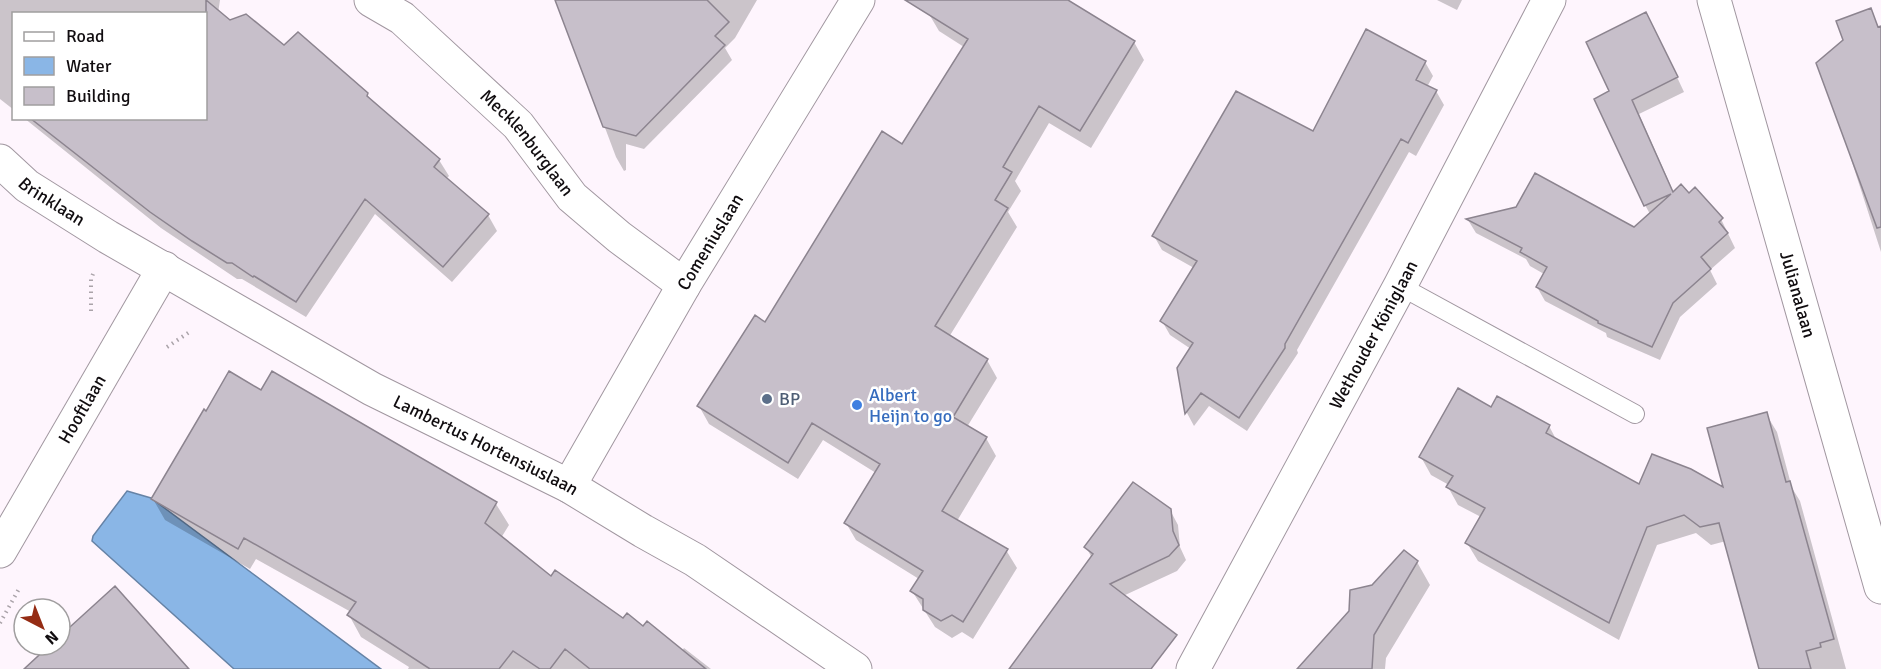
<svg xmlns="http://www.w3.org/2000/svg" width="1881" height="669" viewBox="0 0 1881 669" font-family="Signika,sans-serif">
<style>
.water{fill:#8ab6e6;stroke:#6683a6;stroke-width:1.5}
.shadow{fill:#0003}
.building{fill:#c7bfca;stroke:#8c848f;stroke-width:1.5}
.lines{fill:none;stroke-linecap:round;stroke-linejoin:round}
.lane-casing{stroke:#a197a0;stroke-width:20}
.street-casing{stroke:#a197a0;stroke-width:35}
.secondary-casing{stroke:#a197a0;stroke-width:35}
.path{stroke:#aaa3a9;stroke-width:4;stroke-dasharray:1.5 4.5;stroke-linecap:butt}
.lane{stroke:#fff;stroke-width:18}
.street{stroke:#fff;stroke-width:33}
.secondary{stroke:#fff;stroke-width:33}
.service-dot{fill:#5c6f8a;stroke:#fff;stroke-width:2}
.shop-dot{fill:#3f7fe0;stroke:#fff;stroke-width:2}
.labels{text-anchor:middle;stroke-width:5;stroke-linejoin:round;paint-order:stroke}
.street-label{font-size:18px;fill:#110d10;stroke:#fff}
.shop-label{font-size:18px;fill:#366cbe;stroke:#fff;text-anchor:start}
.service-label{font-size:18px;fill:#4e5e75;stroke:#fff;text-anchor:start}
</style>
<rect width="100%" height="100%" fill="#fef5fd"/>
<path class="water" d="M 127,491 L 151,498 L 381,669 L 234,669 L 92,541 L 93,536 Z"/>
<path class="shadow" d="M 0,0 L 220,0 L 216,27 L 284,47 L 367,94 L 372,102 L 439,160 L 449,176 L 446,179 L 488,215 L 497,231 L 452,282 L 375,214 L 306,317 L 242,279 L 237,279 L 161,228 L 24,118 L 206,118 L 206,14 L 14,14 L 14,110 L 0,99 Z
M 567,0 L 757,0 L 735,38 L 725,48 L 732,60 L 644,149 L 626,144 L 626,170 L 624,171 L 616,157 L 560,8 Z
M 937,0 L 1065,0 L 1134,42 L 1144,60 L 1091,148 L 1049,123 L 1015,181 L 1021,191 L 1008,212 L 1017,227 L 949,337 L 987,360 L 997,378 L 967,427 L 986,438 L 996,456 L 957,521 L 1006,550 L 1017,568 L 973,639 L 962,632 L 952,638 L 935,627 L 912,591 L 919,579 L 856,540 L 846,523 L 876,473 L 823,440 L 798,479 L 709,424 L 699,406 L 766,324 L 903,146 L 964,47 L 939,31 L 929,14 Z
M 1437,0 L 1462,0 L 1457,10 Z
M 1870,10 L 1881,32 L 1881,252 L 1850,156 L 1852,156 L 1845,41 Z
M 1654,28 L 1684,92 L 1639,114 L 1674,193 L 1689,195 L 1721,219 L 1735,248 L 1710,270 L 1717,284 L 1680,317 L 1660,360 L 1607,337 L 1606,333 L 1545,301 L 1537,287 L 1544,274 L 1530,266 L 1526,259 L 1476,233 L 1468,220 L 1634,229 L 1650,214 L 1645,205 L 1611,92 Z
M 1425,62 L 1433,76 L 1427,87 L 1436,91 L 1444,105 L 1416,156 L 1409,152 L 1297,350 L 1298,353 L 1247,431 L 1209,406 L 1194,426 L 1187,413 L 1178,368 L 1191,349 L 1170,335 L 1162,321 L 1194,268 L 1162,250 L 1154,236 Z
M 273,373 L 496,504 L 509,525 L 501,538 L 551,578 L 682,651 L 684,648 L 711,669 L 408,669 L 409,667 L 361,637 L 349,615 L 351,612 L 256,559 L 250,569 L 165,520 L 153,499 L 207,413 L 262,392 Z
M 1492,409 L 1549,426 L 1557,441 L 1640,486 L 1725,490 L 1766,414 L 1777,432 L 1792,488 L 1800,501 L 1846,669 L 1761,669 L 1726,541 L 1711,545 L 1696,533 L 1657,545 L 1619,640 L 1478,561 L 1467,543 L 1481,517 L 1458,505 L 1448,487 L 1449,485 L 1431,475 L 1421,457 Z
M 1170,510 L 1178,525 L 1180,547 L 1186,560 L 1177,571 L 1123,596 L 1145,669 L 1011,669 L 1092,558 L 1086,547 Z
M 1417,562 L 1430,585 L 1386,658 L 1385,669 L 1303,669 L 1373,587 Z"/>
<path class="building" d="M 206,0 L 230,20 L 246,14 L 284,45 L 298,32 L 368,93 L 367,96 L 440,159 L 434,167 L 489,214 L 443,267 L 365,199 L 296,302 L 254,276 L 253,277 L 232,263 L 227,263 L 192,241 L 150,212 L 30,118 L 206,118 Z
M 555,0 L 707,0 L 729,22 L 715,36 L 725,45 L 636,136 L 603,127 Z
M 905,0 L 1068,0 L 1135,41 L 1080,131 L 1039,106 L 1003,167 L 1012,172 L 995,200 L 1008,208 L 935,326 L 988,359 L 953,417 L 987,437 L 942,511 L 1008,549 L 963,622 L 952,615 L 941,621 L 923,610 L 923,599 L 910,591 L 923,571 L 844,523 L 880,464 L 812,423 L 788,463 L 697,406 L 755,315 L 765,322 L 882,131 L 902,144 L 968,39 Z
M 1871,8 L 1878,27 L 1881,26 L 1881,227 L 1877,228 L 1816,63 L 1843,40 L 1836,21 Z
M 1646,12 L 1678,77 L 1632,100 L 1673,192 L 1681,184 L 1689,193 L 1695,187 L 1723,218 L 1719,222 L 1728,233 L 1701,257 L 1711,269 L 1673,303 L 1652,347 L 1598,323 L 1598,321 L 1536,287 L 1547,267 L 1520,252 L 1522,248 L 1466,219 L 1516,207 L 1535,173 L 1634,227 L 1671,194 L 1644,206 L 1594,99 L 1609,91 L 1586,42 Z
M 1366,29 L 1426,61 L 1416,80 L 1437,90 L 1408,143 L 1401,139 L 1285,344 L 1285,348 L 1239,418 L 1201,393 L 1185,414 L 1177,368 L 1193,343 L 1160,321 L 1197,261 L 1152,236 L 1236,91 L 1313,131 Z
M 229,371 L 261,390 L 272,371 L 497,502 L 485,523 L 551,576 L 555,570 L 623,618 L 627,613 L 643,626 L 647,621 L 706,669 L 590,669 L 565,649 L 550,669 L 540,669 L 513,651 L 499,669 L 430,669 L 347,615 L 356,602 L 244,538 L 238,549 L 151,499 L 204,409 L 206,411 Z
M 1458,388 L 1491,407 L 1497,396 L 1550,425 L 1546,433 L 1639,484 L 1652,454 L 1691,469 L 1723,487 L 1707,428 L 1767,412 L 1786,482 L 1790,481 L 1834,639 L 1820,643 L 1821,647 L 1806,651 L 1811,669 L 1759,669 L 1719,523 L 1700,527 L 1684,515 L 1647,527 L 1609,623 L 1465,543 L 1485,508 L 1446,487 L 1453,476 L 1419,457 Z
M 1133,482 L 1171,509 L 1173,531 L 1179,545 L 1169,556 L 1110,584 L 1177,635 L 1151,669 L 1009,669 L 1093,554 L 1084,547 Z
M 1404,550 L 1418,561 L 1374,635 L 1372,669 L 1297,669 L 1349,611 L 1350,590 L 1372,585 Z
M 115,586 L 189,669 L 24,669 L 50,645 L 60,645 L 60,636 Z"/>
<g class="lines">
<g class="lane-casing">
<path id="lane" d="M 1400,286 L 1635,414"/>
</g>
<g class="street-casing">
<g id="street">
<path id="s1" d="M 371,0 L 402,18 L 518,125 L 572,197 L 619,237 L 684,285"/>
<path id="s2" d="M 1714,0 L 1881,587"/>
<path id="s3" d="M 569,486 L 684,285 L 858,0"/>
<path id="s4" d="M 0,551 L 164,268"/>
<path id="s5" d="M 1193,669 L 1400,286 L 1549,0"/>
</g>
</g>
<g class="secondary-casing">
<g id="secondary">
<path id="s6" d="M 0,161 L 27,186 L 108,237 L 372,389 L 569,486 L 643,531 L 695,560 L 855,669"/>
</g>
</g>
<path class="path" d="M 91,311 L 91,279 L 93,274
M 167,347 L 191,331
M 0,623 L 20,587"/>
<use href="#lane" class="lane"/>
<use href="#street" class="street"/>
<use href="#secondary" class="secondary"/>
</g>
<circle class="service-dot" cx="767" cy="399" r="6"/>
<circle class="shop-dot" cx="857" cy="405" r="6"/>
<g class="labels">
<g class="street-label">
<text dy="6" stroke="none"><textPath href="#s1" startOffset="213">Mecklenburglaan</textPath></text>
<text dy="6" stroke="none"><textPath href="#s6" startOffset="66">Brinklaan</textPath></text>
<text dy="6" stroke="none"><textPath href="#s3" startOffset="282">Comeniuslaan</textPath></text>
<text dy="6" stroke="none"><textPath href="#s2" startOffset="306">Julianalaan</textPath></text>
<text dy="6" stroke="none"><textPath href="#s5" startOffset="380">Wethouder Königlaan</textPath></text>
<text dy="6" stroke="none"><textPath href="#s4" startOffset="164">Hooftlaan</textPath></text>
<text dy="6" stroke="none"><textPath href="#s6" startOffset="564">Lambertus Hortensiuslaan</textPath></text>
</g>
<g class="shop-label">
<text x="869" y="401">Albert<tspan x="869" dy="21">Heijn to go</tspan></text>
</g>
<g class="service-label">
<text x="779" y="405">BP</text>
</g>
</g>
<rect x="12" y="12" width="195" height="108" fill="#ffffff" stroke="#a09e9f" stroke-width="1.5"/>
<rect x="24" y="32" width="30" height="9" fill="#ffffff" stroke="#a09e9f" stroke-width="1.5"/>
<text x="66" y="42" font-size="18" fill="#110d10">Road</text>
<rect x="24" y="57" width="30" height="18" fill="#8ab6e6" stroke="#a09e9f" stroke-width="1.5"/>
<text x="66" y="72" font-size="18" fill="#110d10">Water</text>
<rect x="24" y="87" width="30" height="18" fill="#c7bfca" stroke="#a09e9f" stroke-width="1.5"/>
<text x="66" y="102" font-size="18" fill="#110d10">Building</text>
<g transform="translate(42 627) rotate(138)"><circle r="28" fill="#ffffff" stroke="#a09e9f" stroke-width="1.5"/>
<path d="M0-4.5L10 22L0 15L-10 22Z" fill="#952c14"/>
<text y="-9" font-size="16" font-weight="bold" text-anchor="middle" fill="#110d10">N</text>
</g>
</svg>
